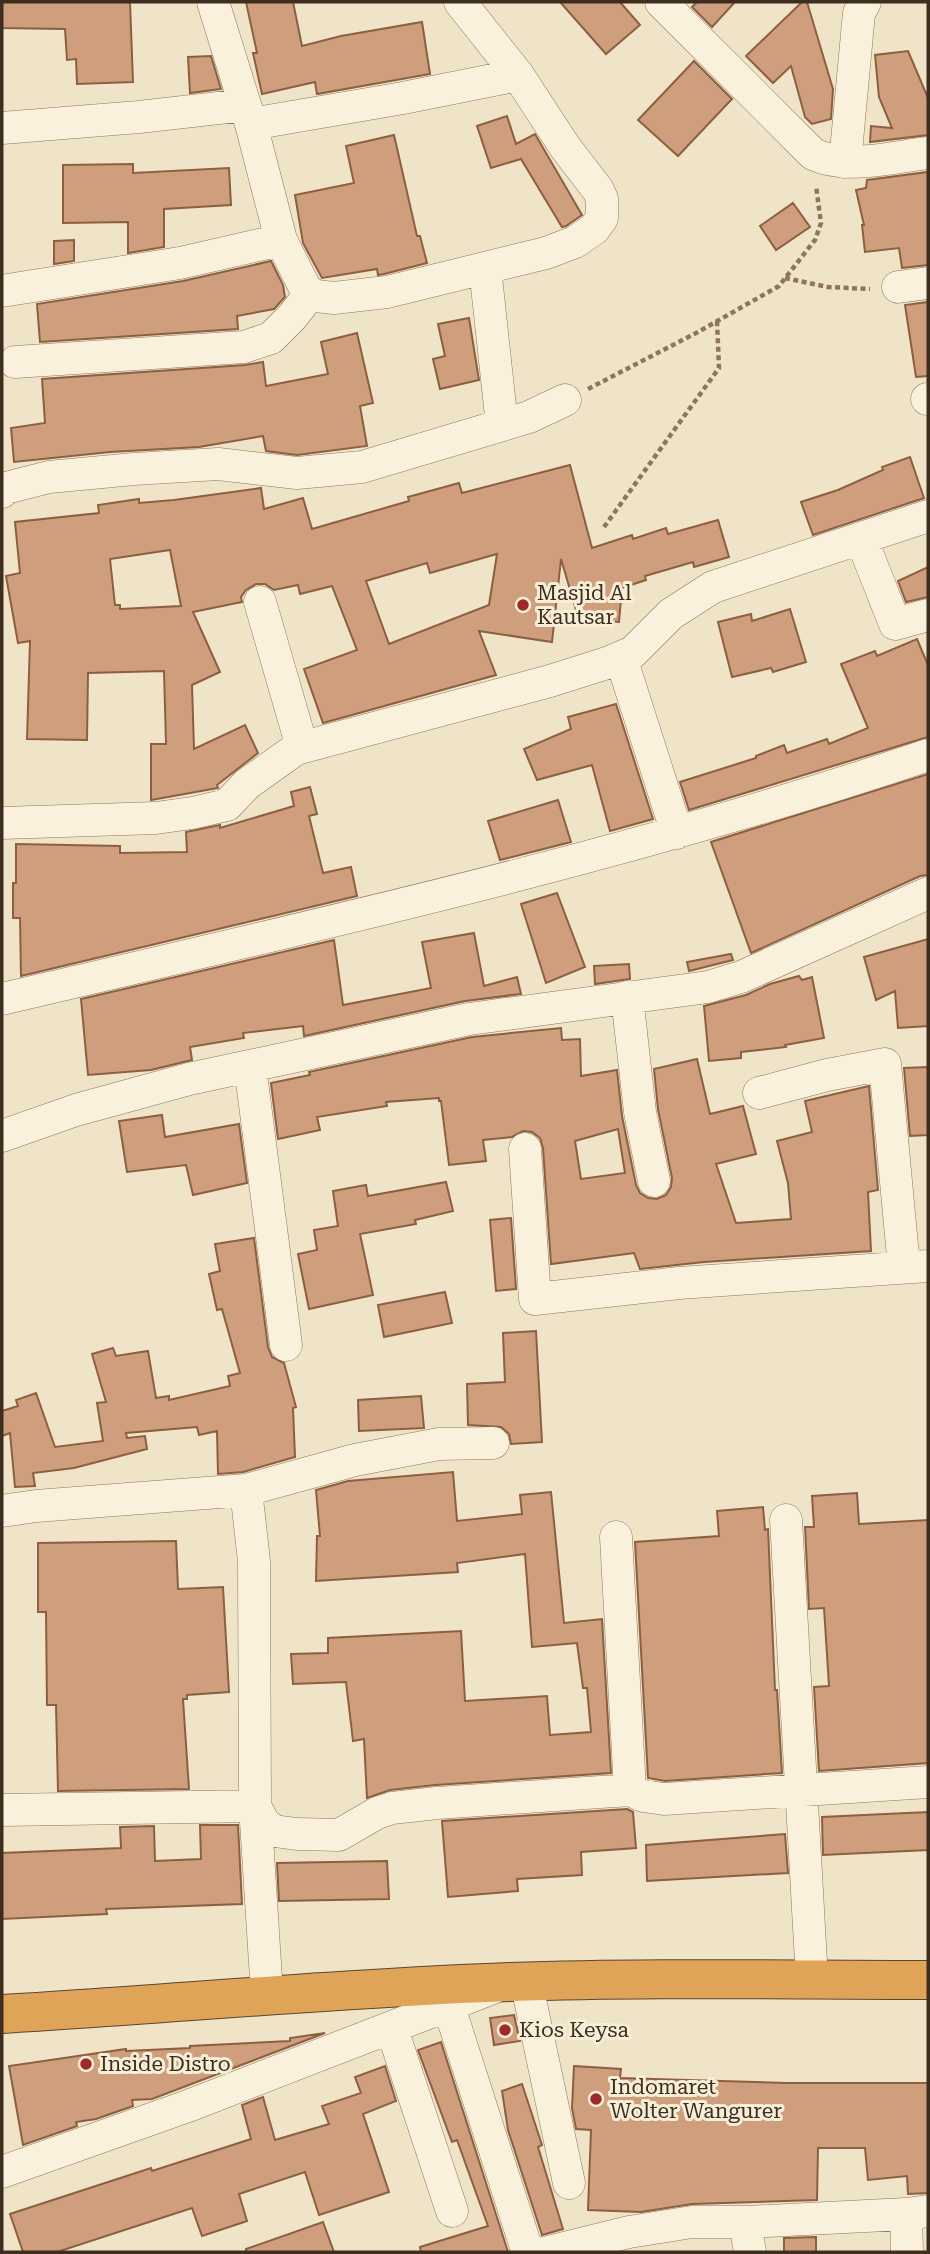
<svg xmlns="http://www.w3.org/2000/svg" width="930" height="2254" viewBox="0 0 930 2254" font-family="'Roboto Serif',serif">
<style>
.building{fill:#cf9f7d;stroke:#8d5f41;stroke-width:2;fill-rule:evenodd}
.lines{fill:none;stroke-linecap:round;stroke-linejoin:round}
.minor-casing{stroke:#8d765c;stroke-width:33}
.highway-casing{stroke:#5b4430;stroke-width:40}
.path{stroke:#8d765c;stroke-width:4.5;stroke-dasharray:5 3.5;stroke-linecap:butt}
.minor{stroke:#faf1dc;stroke-width:32}
.highway{stroke:#e0a458;stroke-width:38}
.poi-dot{fill:#9e2a2b;stroke:#f7eed8;stroke-width:2.5}
.labels{text-anchor:middle;stroke-width:6;stroke-linejoin:round;paint-order:stroke}
.poi-label{font-size:21px;fill:#3d2e20;stroke:#f7eed8;text-anchor:start}
</style>
<rect width="100%" height="100%" fill="#f0e4c8"/>
<path class="building" d="M 2,2 L 130,2 L 133,82 L 77,84 L 76,59 L 67,60 L 65,29 L 2,28 Z
M 246,2 L 293,2 L 302,46 L 341,36 L 422,22 L 430,74 L 317,94 L 315,82 L 262,94 L 253,53 L 257,53 Z
M 560,2 L 620,2 L 640,25 L 606,54 Z
M 697,2 L 735,2 L 712,27 L 692,7 Z
M 802,2 L 807,2 L 833,89 L 831,119 L 812,124 L 805,117 L 791,66 L 773,83 L 746,56 Z
M 908,51 L 928,98 L 928,135 L 870,142 L 871,126 L 892,128 L 879,97 L 875,55 Z
M 211,56 L 221,89 L 190,93 L 188,57 Z
M 694,61 L 732,99 L 678,156 L 638,120 Z
M 507,116 L 516,144 L 535,134 L 582,215 L 566,226 L 562,227 L 521,159 L 491,168 L 477,126 Z
M 394,135 L 417,236 L 420,236 L 427,263 L 384,274 L 378,275 L 377,269 L 322,278 L 303,243 L 295,195 L 354,183 L 346,146 Z
M 133,164 L 133,173 L 229,168 L 231,205 L 164,209 L 164,247 L 128,253 L 128,222 L 63,223 L 63,165 Z
M 928,172 L 928,265 L 902,268 L 899,248 L 865,252 L 862,225 L 864,225 L 856,190 L 866,188 L 867,180 Z
M 793,203 L 810,227 L 776,250 L 760,226 Z
M 74,240 L 74,261 L 54,264 L 54,241 Z
M 271,261 L 283,285 L 285,297 L 274,309 L 237,316 L 238,329 L 40,342 L 37,304 L 183,281 Z
M 928,302 L 928,376 L 916,377 L 905,305 Z
M 469,318 L 479,380 L 440,389 L 433,359 L 445,356 L 438,324 Z
M 357,333 L 373,403 L 360,406 L 367,446 L 297,455 L 266,451 L 263,436 L 199,447 L 110,452 L 14,462 L 11,428 L 45,423 L 42,379 L 245,365 L 263,362 L 266,386 L 328,374 L 321,342 Z
M 910,457 L 924,498 L 813,535 L 801,502 L 838,490 L 883,470 L 882,467 Z
M 570,465 L 592,548 L 632,535 L 633,539 L 666,528 L 668,534 L 718,520 L 729,557 L 694,567 L 693,562 L 645,576 L 646,580 L 622,588 L 619,622 L 579,620 L 561,559 L 552,642 L 479,631 L 496,675 L 323,723 L 304,669 L 357,650 L 332,586 L 300,594 L 298,585 L 274,590 L 265,584 L 256,584 L 246,590 L 241,597 L 242,602 L 193,612 L 220,672 L 192,685 L 194,749 L 245,725 L 258,753 L 217,785 L 218,788 L 151,800 L 151,744 L 166,744 L 164,671 L 88,673 L 87,740 L 27,739 L 30,641 L 18,643 L 6,576 L 20,573 L 15,522 L 99,513 L 98,505 L 139,499 L 139,503 L 174,500 L 261,488 L 264,509 L 303,498 L 312,529 L 409,501 L 408,497 L 459,483 L 462,493 ZM 170,550 L 181,606 L 120,609 L 120,605 L 115,605 L 110,559 ZM 497,554 L 489,605 L 389,644 L 366,581 L 427,563 L 430,573 Z
M 928,567 L 928,597 L 906,602 L 898,581 Z
M 790,609 L 806,662 L 773,672 L 771,668 L 732,677 L 718,622 L 751,614 L 752,621 Z
M 917,639 L 928,665 L 928,737 L 689,810 L 680,782 L 756,758 L 756,756 L 784,745 L 787,753 L 827,739 L 829,744 L 868,728 L 841,664 L 875,651 L 877,656 Z
M 616,704 L 653,819 L 610,831 L 592,765 L 537,780 L 524,749 L 571,729 L 568,717 Z
M 928,774 L 928,875 L 920,876 L 751,953 L 711,842 Z
M 310,787 L 317,814 L 309,816 L 323,873 L 351,867 L 357,896 L 21,976 L 20,918 L 13,918 L 13,883 L 16,883 L 16,844 L 120,846 L 120,853 L 187,852 L 186,832 L 220,825 L 220,828 L 294,806 L 291,792 Z
M 558,800 L 571,842 L 500,860 L 488,821 Z
M 557,893 L 585,967 L 546,983 L 521,904 Z
M 474,933 L 484,986 L 517,977 L 521,994 L 465,1001 L 304,1036 L 303,1026 L 243,1033 L 244,1038 L 190,1047 L 192,1060 L 151,1070 L 88,1075 L 81,999 L 334,940 L 343,1005 L 431,988 L 422,942 Z
M 928,939 L 928,1026 L 898,1028 L 895,991 L 876,1000 L 864,957 Z
M 731,954 L 733,960 L 689,971 L 687,962 Z
M 629,964 L 630,979 L 595,984 L 594,966 Z
M 799,976 L 802,980 L 812,977 L 824,1038 L 785,1045 L 786,1047 L 741,1052 L 741,1058 L 709,1061 L 704,1006 L 746,995 L 770,984 Z
M 561,1028 L 562,1040 L 580,1039 L 581,1076 L 617,1070 L 622,1116 L 636,1185 L 640,1193 L 648,1198 L 657,1199 L 666,1195 L 671,1187 L 672,1178 L 658,1109 L 654,1069 L 697,1059 L 710,1114 L 743,1106 L 756,1154 L 716,1164 L 736,1223 L 791,1219 L 788,1183 L 777,1141 L 812,1132 L 805,1101 L 869,1086 L 878,1190 L 868,1192 L 871,1251 L 704,1262 L 640,1269 L 634,1253 L 551,1264 L 543,1148 L 540,1138 L 532,1132 L 523,1131 L 512,1137 L 483,1140 L 486,1161 L 449,1165 L 441,1101 L 439,1101 L 439,1098 L 386,1102 L 387,1106 L 317,1117 L 320,1130 L 278,1139 L 271,1083 L 310,1075 L 309,1072 L 472,1037 ZM 618,1129 L 625,1173 L 581,1179 L 575,1141 Z
M 928,1067 L 928,1135 L 910,1136 L 904,1068 Z
M 162,1115 L 165,1137 L 239,1124 L 247,1183 L 193,1195 L 186,1165 L 127,1172 L 119,1121 Z
M 446,1182 L 453,1211 L 415,1220 L 416,1224 L 360,1234 L 373,1295 L 309,1309 L 298,1254 L 317,1250 L 314,1230 L 338,1226 L 333,1191 L 366,1185 L 368,1196 Z
M 511,1218 L 516,1289 L 496,1291 L 490,1220 Z
M 254,1238 L 268,1347 L 272,1357 L 284,1363 L 296,1407 L 293,1408 L 295,1457 L 243,1472 L 218,1474 L 217,1431 L 199,1435 L 197,1427 L 126,1433 L 127,1438 L 145,1436 L 147,1449 L 74,1468 L 33,1473 L 35,1486 L 15,1487 L 10,1433 L 2,1436 L 2,1411 L 18,1406 L 16,1400 L 36,1393 L 55,1447 L 103,1441 L 97,1403 L 106,1402 L 92,1354 L 113,1348 L 116,1356 L 148,1351 L 156,1398 L 169,1396 L 169,1400 L 230,1386 L 228,1376 L 240,1373 L 222,1309 L 217,1310 L 209,1274 L 220,1271 L 215,1244 Z
M 445,1292 L 452,1323 L 384,1337 L 378,1305 Z
M 536,1331 L 542,1442 L 511,1444 L 509,1434 L 501,1427 L 468,1425 L 467,1384 L 505,1382 L 503,1333 Z
M 421,1396 L 424,1428 L 359,1431 L 358,1400 Z
M 453,1472 L 457,1521 L 522,1514 L 520,1495 L 551,1492 L 564,1623 L 602,1619 L 611,1773 L 435,1785 L 390,1790 L 367,1798 L 364,1739 L 353,1741 L 346,1682 L 293,1684 L 291,1654 L 328,1653 L 328,1638 L 461,1631 L 465,1701 L 547,1696 L 550,1735 L 591,1732 L 587,1688 L 583,1688 L 577,1643 L 532,1647 L 525,1554 L 457,1563 L 458,1572 L 316,1581 L 317,1536 L 320,1536 L 316,1490 L 348,1481 Z
M 857,1493 L 859,1524 L 928,1520 L 928,1763 L 819,1771 L 814,1687 L 829,1686 L 824,1608 L 809,1609 L 805,1527 L 814,1527 L 812,1496 Z
M 763,1507 L 765,1530 L 768,1529 L 775,1690 L 777,1690 L 782,1773 L 665,1781 L 648,1778 L 635,1542 L 719,1536 L 717,1511 Z
M 176,1541 L 178,1589 L 223,1587 L 229,1692 L 187,1695 L 187,1699 L 183,1699 L 189,1789 L 58,1791 L 56,1705 L 47,1705 L 46,1612 L 38,1612 L 38,1543 Z
M 627,1809 L 633,1812 L 636,1848 L 581,1852 L 582,1875 L 517,1879 L 518,1891 L 448,1897 L 442,1821 Z
M 928,1812 L 928,1850 L 823,1855 L 822,1817 Z
M 200,1825 L 238,1825 L 242,1904 L 106,1909 L 107,1914 L 2,1919 L 2,1853 L 121,1848 L 120,1827 L 154,1826 L 155,1861 L 201,1859 Z
M 785,1834 L 788,1873 L 647,1881 L 646,1845 Z
M 387,1861 L 389,1899 L 279,1901 L 277,1863 Z
M 514,2015 L 520,2041 L 494,2045 L 490,2018 Z
M 325,2033 L 152,2099 L 132,2100 L 133,2106 L 96,2119 L 76,2122 L 77,2126 L 23,2145 L 9,2066 L 126,2049 L 126,2051 L 190,2048 L 190,2046 L 290,2041 L 290,2038 Z
M 441,2042 L 508,2252 L 421,2252 L 420,2247 L 488,2226 L 457,2140 L 452,2142 L 418,2050 Z
M 385,2066 L 396,2101 L 363,2114 L 389,2192 L 319,2215 L 305,2172 L 239,2194 L 247,2221 L 202,2236 L 192,2208 L 57,2252 L 23,2252 L 10,2214 L 151,2168 L 152,2171 L 251,2139 L 242,2105 L 263,2097 L 275,2140 L 329,2124 L 322,2106 L 361,2093 L 355,2077 Z
M 574,2066 L 621,2069 L 620,2078 L 786,2083 L 928,2083 L 928,2193 L 908,2194 L 907,2176 L 868,2180 L 865,2148 L 818,2148 L 817,2200 L 692,2204 L 641,2212 L 588,2210 L 591,2130 L 576,2129 L 572,2108 Z
M 522,2084 L 542,2145 L 538,2147 L 563,2229 L 542,2235 L 508,2130 L 502,2091 Z
M 323,2222 L 334,2252 L 246,2252 L 246,2249 Z
M 816,2237 L 816,2252 L 784,2252 L 784,2238 Z"/>
<g class="lines">
<g class="minor-casing">
<path id="minor" d="M 213,2 L 251,124 L 281,240 L 306,290 L 316,296 L 334,298 L 387,292 L 546,253 L 575,242 L 594,229 L 602,218 L 602,199 L 598,190 L 565,147 L 518,75 L 460,2
M 661,2 L 813,154 C 847,170 892,157 928,153
M 251,124 L 403,98 L 518,75
M 2,128 L 139,117 L 245,105
M 845,162 L 859,13 L 865,2
M 485,268 L 502,425
M 898,287 L 928,283
M 2,291 L 180,263 L 281,240
M 15,362 L 244,347 L 271,338 L 292,317 L 310,294
M 927,399 L 928,399
M 2,492 L 6,488 L 49,477 L 134,469 L 218,464 L 297,473 L 362,467 L 529,417 L 565,400
M 861,538 L 895,624 L 928,615
M 260,602 L 302,747
M 621,658 L 677,833
M 2,823 L 156,818 L 192,813 L 227,805 L 247,784 L 296,749 L 550,681 L 610,662 L 633,652 L 671,614 L 713,587 L 928,516
M 627,997 L 640,1112 L 654,1181
M 2,999 C 313,926 625,857 928,755
M 250,1066 L 286,1345
M 759,1093 L 827,1075 L 885,1064 L 904,1267
M 2,1136 L 76,1110 L 189,1079 L 469,1019 L 708,987 L 741,977 L 928,893
M 525,1149 L 535,1299 L 679,1283 L 928,1266
M 2,1511 L 36,1506 L 246,1490 L 355,1460 L 439,1444 L 493,1443
M 786,1520 L 812,1980
M 616,1537 L 630,1790
M 255,1806 L 264,1823 L 274,1831 L 297,1834 L 339,1835 L 377,1813 L 392,1808 L 437,1803 L 630,1790 L 643,1796 L 664,1799 L 928,1782
M 255,1806 L 267,1995
M 2,1810 L 255,1806 L 254,1561 L 246,1490
M 526,1981 L 569,2183
M 449,2007 L 527,2250 L 535,2252
M 392,2029 L 452,2211
M 2,2172 L 188,2106 L 495,1987
M 745,2222 L 906,2214
M 548,2252 L 629,2232 L 692,2222 L 745,2222 L 750,2252
M 907,2252 L 906,2214 L 928,2211"/>
</g>
<g class="highway-casing">
<path id="highway" d="M 2,2014 C 171,2004 340,1988 510,1982 C 649,1977 789,1980 928,1980"/>
</g>
<path class="path" d="M 785,278 L 828,287 L 870,289
M 588,389 L 698,332 L 779,286 L 815,240 L 821,223 L 816,186
M 604,527 L 719,368 L 717,321"/>
<use href="#minor" class="minor"/>
<use href="#highway" class="highway"/>
</g>
<g class="poi-dot">
<circle cx="523" cy="605" r="7"/>
<circle cx="505" cy="2030" r="7"/>
<circle cx="86" cy="2064" r="7"/>
<circle cx="596" cy="2099" r="7"/>
</g>
<g class="labels">
<g class="poi-label">
<text x="537" y="600">Masjid Al<tspan x="537" dy="24">Kautsar</tspan></text>
<text x="519" y="2037">Kios Keysa</text>
<text x="100" y="2071">Inside Distro</text>
<text x="610" y="2094">Indomaret<tspan x="610" dy="24">Wolter Wangurer</tspan></text>
</g>
</g>
<rect width="930" height="2254" fill="none" stroke="#3d2e20" stroke-width="7"/>
</svg>
